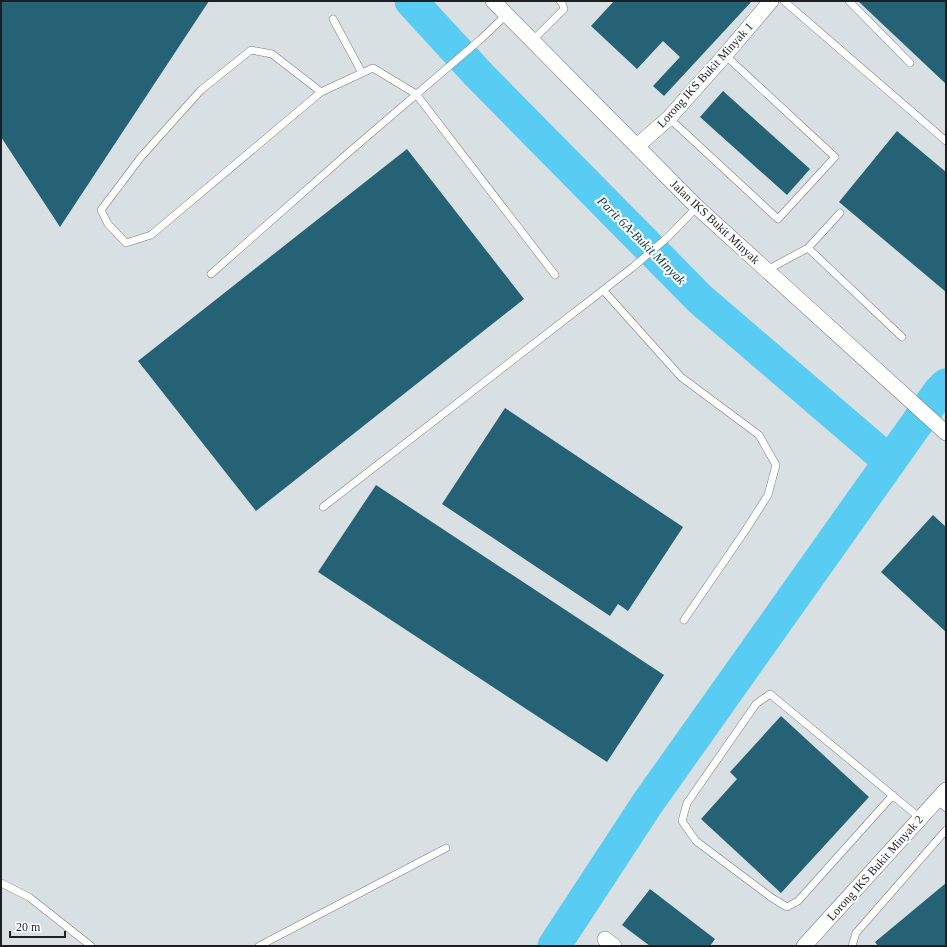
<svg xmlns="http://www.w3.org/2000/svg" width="947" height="947" viewBox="0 0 947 947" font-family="'Times New Roman',serif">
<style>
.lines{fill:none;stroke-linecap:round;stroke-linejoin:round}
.river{stroke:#59ccf3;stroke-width:33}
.building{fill:#256276}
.lane-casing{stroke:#767d80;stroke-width:8}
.street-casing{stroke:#767d80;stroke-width:16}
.lane{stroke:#fff;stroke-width:7}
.street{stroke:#fff;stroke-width:15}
.labels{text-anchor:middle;stroke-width:4;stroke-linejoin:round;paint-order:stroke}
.street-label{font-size:12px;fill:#1d2021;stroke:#fff}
.water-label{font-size:13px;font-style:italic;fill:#073c4c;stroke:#fff}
</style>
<rect width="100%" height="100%" fill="#d8e0e3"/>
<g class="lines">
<path class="river" d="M 411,1 L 479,75 L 700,299 L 889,461
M 554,946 L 647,804 L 939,392 L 946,385"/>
</g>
<path class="building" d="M 1,1 L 209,1 L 60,227 L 1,137 Z
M 614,1 L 752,1 L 664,96 L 653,86 L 680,57 L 663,41 L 637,69 L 591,26 Z
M 858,1 L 946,1 L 946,84 Z
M 723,91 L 810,169 L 787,195 L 700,117 Z
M 897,131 L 946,172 L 946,292 L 839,202 Z
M 407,149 L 524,299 L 256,511 L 138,361 Z
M 505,408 L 683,527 L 628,611 L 618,604 L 610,616 L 442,504 Z
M 376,485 L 664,675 L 607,762 L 318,572 Z
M 933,515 L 946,527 L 946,632 L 881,572 Z
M 781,716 L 869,797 L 781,893 L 701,819 L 737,779 L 730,772 Z
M 946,883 L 946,946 L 878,946 L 875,942 Z
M 650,889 L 715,939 L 710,946 L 650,946 L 622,925 Z"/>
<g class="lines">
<g class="lane-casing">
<path id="lane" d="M 784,1 L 946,141
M 849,1 L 910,63
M 333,19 L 362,73
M 532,41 L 564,9 L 562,3 L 560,1
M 321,92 L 272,54 L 251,50 L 201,90 L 141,157 L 101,210 L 108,224 L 126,243 L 151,235 L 321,92 L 373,68 L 416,94 L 555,275
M 669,118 L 778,219 L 835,157 L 725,55
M 808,248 L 902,337
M 767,270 L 808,248 L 840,213
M 211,274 L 348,153 L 481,39 L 506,15
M 603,290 L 681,377 L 759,435 L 776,465 L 768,495 L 745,531 L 684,620
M 323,507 L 633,267 L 668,237 L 697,207
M 893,795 L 798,901 L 787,907 L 772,898 L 696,841 L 682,821 L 687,803 L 756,704 L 770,694 L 920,818
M 937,800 L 946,808
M 1,883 L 29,897 L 91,946
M 259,946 L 446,848
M 852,946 L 856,933 L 946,830"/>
</g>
<g class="street-casing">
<path id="street" d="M 493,1 L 697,207 L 946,433
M 637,146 L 669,118 L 725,55 L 771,1
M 605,939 L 614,946
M 804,946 L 946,790"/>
</g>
<use href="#lane" class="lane"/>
<use href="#street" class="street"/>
</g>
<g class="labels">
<g class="street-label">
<text transform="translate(705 75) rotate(-48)" y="4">Lorong IKS Bukit Minyak 1</text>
<text transform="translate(715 222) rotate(43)" y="4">Jalan IKS Bukit Minyak</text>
<text transform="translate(875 868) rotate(-48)" y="4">Lorong IKS Bukit Minyak 2</text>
</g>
<g class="water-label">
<text transform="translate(642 240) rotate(45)" y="5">Parit 6A-Bukit Minyak</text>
</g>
</g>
<rect width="947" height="947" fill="none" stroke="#1d2021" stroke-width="4"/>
<path d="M10 931v6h55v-6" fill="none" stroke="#1d2021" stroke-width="2"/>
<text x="16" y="931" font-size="12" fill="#1d2021" stroke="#ffffff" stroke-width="3" paint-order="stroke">20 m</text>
</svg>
